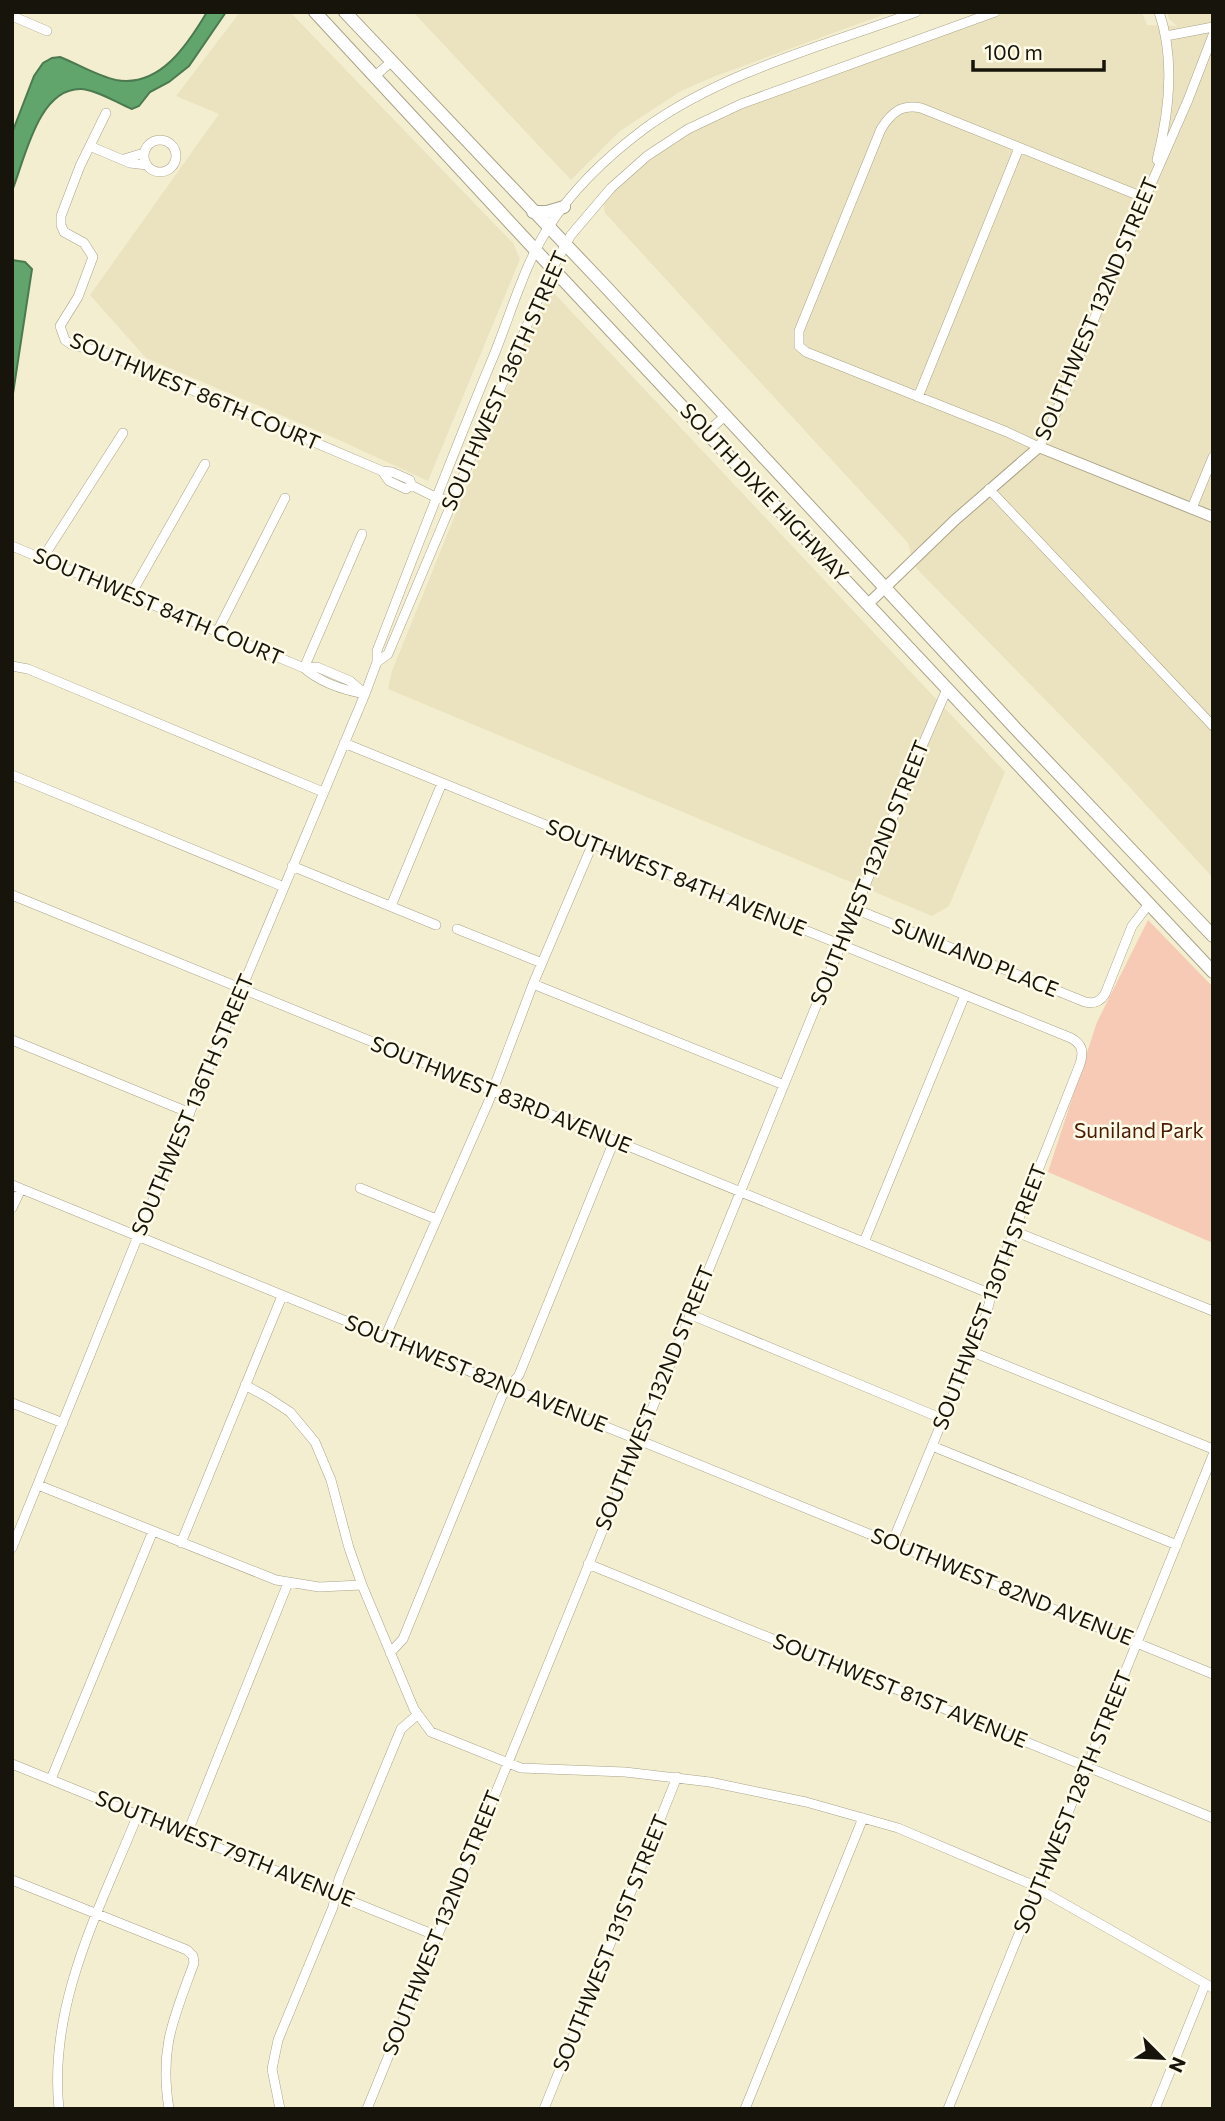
<svg xmlns="http://www.w3.org/2000/svg" width="1225" height="2121" viewBox="0 0 1225 2121" font-family="Commissioner,sans-serif">
<style>
.built{fill:#ebe3bf}
.green{fill:#f7cab5}
.water{fill:#61a56d;stroke:#4b7a50;stroke-width:2}
.lines{fill:none;stroke-linecap:round;stroke-linejoin:round}
.minor-casing{stroke:#a9a388;stroke-width:10}
.major-casing{stroke:#a9a388;stroke-width:12}
.highway-casing{stroke:#a9a388;stroke-width:14}
.minor{stroke:#fff;stroke-width:9}
.major{stroke:#fff;stroke-width:10}
.highway{stroke:#fff;stroke-width:12}
.labels{text-anchor:middle;stroke-width:5;stroke-linejoin:round;paint-order:stroke}
.street-label{font-size:21px;fill:#17150b;stroke:#fffbe9}
.park-label{font-size:21px;fill:#4c1b01;stroke:#fffbe9}
</style>
<rect width="100%" height="100%" fill="#f4eed1"/>
<path class="built" d="M 240,12 L 290,12 L 513,243 L 520,259 L 428,481 L 337,439 L 146,358 L 90,295 L 219,114 L 176,96 Z
M 413,12 L 891,12 L 713,77 L 681,91 L 620,131 L 571,180 Z
M 1006,12 L 1142,12 L 1147,25 L 1177,26 L 1169,19 L 1167,12 L 1213,12 L 1213,878 L 1111,767 L 915,567 L 908,543 L 605,213 L 603,202 L 624,180 L 692,129 L 800,86 Z
M 551,290 L 1005,772 L 949,906 L 932,916 L 388,689 L 392,671 L 466,488 L 524,346 Z"/>
<path class="green" d="M 1148,920 L 1213,987 L 1213,1243 L 1048,1172 L 1097,1022 Z"/>
<path class="water" d="M 207,12 L 226,12 L 189,66 L 169,82 L 150,92 L 139,106 L 132,109 C 117,103 97,90 81,89 C 38,88 25,159 12,191 L 12,133 L 34,76 L 43,63 L 52,58 L 60,57 C 78,64 97,76 116,80 C 160,88 188,44 207,12 Z
M 12,260 L 25,262 L 32,269 L 12,400 Z"/>
<g class="lines">
<g class="minor-casing">
<path id="minor" d="M 12,16 L 47,31
M 1166,36 L 1213,27
M 374,77 L 392,61
M 106,113 L 80,166 L 61,216 L 61,225 L 64,232 L 84,243 L 93,257 L 78,297 L 60,326 L 65,340 L 72,345 L 100,351 L 382,471 L 392,472 L 410,480 L 411,485 L 437,498 L 452,500
M144 156a16 16 0 1 1 32 0a16 16 0 1 1-32 0Z
M 92,147 L 130,163 L 147,165
M 124,159 L 144,153
M 1157,160 C 1169,113 1175,58 1159,12
M 1145,198 L 921,108 C 901,104 891,113 881,129 L 799,331 L 799,346 L 806,352 L 1007,432 L 1039,447 L 1053,420 L 1123,248 L 1188,100 L 1213,35
M 918,397 L 1019,148
M 707,432 L 725,416
M 382,471 L 389,481 L 406,489 L 411,485
M 989,489 L 1213,726
M 1192,508 L 1213,457
M 12,546 L 304,668 L 362,534
M 42,559 L 123,433
M 130,596 L 205,464
M 217,632 L 285,498
M 377,662 L 388,654 L 547,278 L 571,235 L 611,188 L 647,156 L 688,129 L 741,104 L 995,12
M 12,666 L 28,669 L 323,792
M 317,667 L 350,681 L 365,694 C 343,690 321,683 304,668 Z
M 344,743 L 1071,1038 C 1082,1044 1084,1051 1080,1064 L 997,1274 L 986,1315 L 892,1543
M 12,775 L 284,887
M 292,866 L 436,925
M 12,895 L 991,1294
M 391,906 L 442,783
M 855,909 L 1085,1002 C 1094,1004 1100,1002 1105,994 L 1132,926 L 1149,904
M 457,929 L 542,963
M 533,984 L 784,1085
M 12,1040 L 190,1113
M 12,1185 L 1213,1674
M 360,1188 L 436,1219
M 12,1208 L 21,1189
M 1014,1231 L 1213,1311
M 864,1242 L 965,995
M 689,1314 L 943,1419
M 385,1337 L 488,1103 L 533,984 L 593,843
M 970,1351 L 1213,1449
M 245,1385 L 267,1397 L 290,1412 L 315,1442 L 331,1480 L 349,1548 L 362,1585 L 414,1709 L 431,1732 L 521,1768 L 625,1772 L 710,1782 L 806,1802 L 898,1828 L 1028,1883 L 1213,1988
M 12,1403 L 63,1423
M 932,1446 L 1177,1545
M 38,1485 L 276,1580 L 319,1587 L 362,1585
M 181,1543 L 282,1296
M 12,1548 L 138,1236 L 365,694 L 377,662 L 377,651 C 415,552 453,453 494,355 C 511,313 524,266 548,228 C 572,190 608,156 644,129 C 722,72 826,45 916,12
M 588,1564 L 1213,1818
M 390,1653 L 403,1639 L 502,1396 L 519,1375 L 614,1141
M 12,1764 L 437,1936
M 51,1779 L 153,1531
M 187,1834 L 288,1583
M 12,1880 L 187,1950 L 193,1956 L 194,1963 C 174,2018 159,2047 169,2109
M 59,2109 C 48,2003 100,1909 138,1814
M 280,2109 L 272,2069 L 278,2040 L 333,1907 L 339,1879 L 401,1729 L 417,1715
M 367,2109 L 917,758 L 947,689
M 544,2109 L 677,1777
M 745,2109 L 863,1818
M 948,2109 L 1213,1455
M 1155,2109 L 1205,1985"/>
</g>
<g class="major-casing">
<path id="major" d="M 868,604 L 955,520 L 1039,447 L 1213,517"/>
</g>
<g class="highway-casing">
<path id="highway" d="M 315,12 L 552,268 L 1213,972
M 345,12 L 605,286 L 1016,729 L 1213,936
M 533,212 L 547,212 L 564,207"/>
</g>
<use href="#minor" class="minor"/>
<use href="#major" class="major"/>
<use href="#highway" class="highway"/>
</g>
<g class="labels">
<g class="street-label">
<text transform="translate(1097 309) rotate(-67)" y="7">SOUTHWEST 132ND STREET</text>
<text transform="translate(505 381) rotate(-66)" y="7">SOUTHWEST 136TH STREET</text>
<text transform="translate(195 392) rotate(23)" y="7">SOUTHWEST 86TH COURT</text>
<text transform="translate(764 493) rotate(47)" y="7">SOUTH DIXIE HIGHWAY</text>
<text transform="translate(158 607) rotate(23)" y="7">SOUTHWEST 84TH COURT</text>
<text transform="translate(870 873) rotate(-68)" y="7">SOUTHWEST 132ND STREET</text>
<text transform="translate(676 878) rotate(22)" y="7">SOUTHWEST 84TH AVENUE</text>
<text transform="translate(975 958) rotate(22)" y="7">SUNILAND PLACE</text>
<text transform="translate(501 1095) rotate(22)" y="7">SOUTHWEST 83RD AVENUE</text>
<text transform="translate(193 1105) rotate(-67)" y="7">SOUTHWEST 136TH STREET</text>
<text transform="translate(990 1297) rotate(-69)" y="7">SOUTHWEST 130TH STREET</text>
<text transform="translate(476 1374) rotate(22)" y="7">SOUTHWEST 82ND AVENUE</text>
<text transform="translate(655 1398) rotate(-68)" y="7">SOUTHWEST 132ND STREET</text>
<text transform="translate(1002 1587) rotate(22)" y="7">SOUTHWEST 82ND AVENUE</text>
<text transform="translate(900 1691) rotate(22)" y="7">SOUTHWEST 81ST AVENUE</text>
<text transform="translate(1073 1802) rotate(-68)" y="7">SOUTHWEST 128TH STREET</text>
<text transform="translate(225 1849) rotate(22)" y="7">SOUTHWEST 79TH AVENUE</text>
<text transform="translate(442 1923) rotate(-68)" y="7">SOUTHWEST 132ND STREET</text>
<text transform="translate(611 1943) rotate(-68)" y="7">SOUTHWEST 131ST STREET</text>
</g>
<g class="park-label">
<text x="1139" y="1138">Suniland Park</text>
</g>
</g>
<rect width="1225" height="2121" fill="none" stroke="#17150b" stroke-width="28"/>
<g transform="translate(1162 2058) rotate(114)" stroke="#fffbe9" stroke-width="5" paint-order="stroke">
<path d="M0-5L12 26L0 18L-12 26Z" fill="#17150b"/>
<text y="-10" font-size="19" font-weight="bold" text-anchor="middle" fill="#17150b">N</text>
</g>
<path d="M973 60v10h131v-10" fill="none" stroke="#17150b" stroke-width="3.5"/>
<text x="984" y="60" font-size="21" fill="#17150b" stroke="#fffbe9" stroke-width="5" paint-order="stroke">100 m</text>
</svg>
